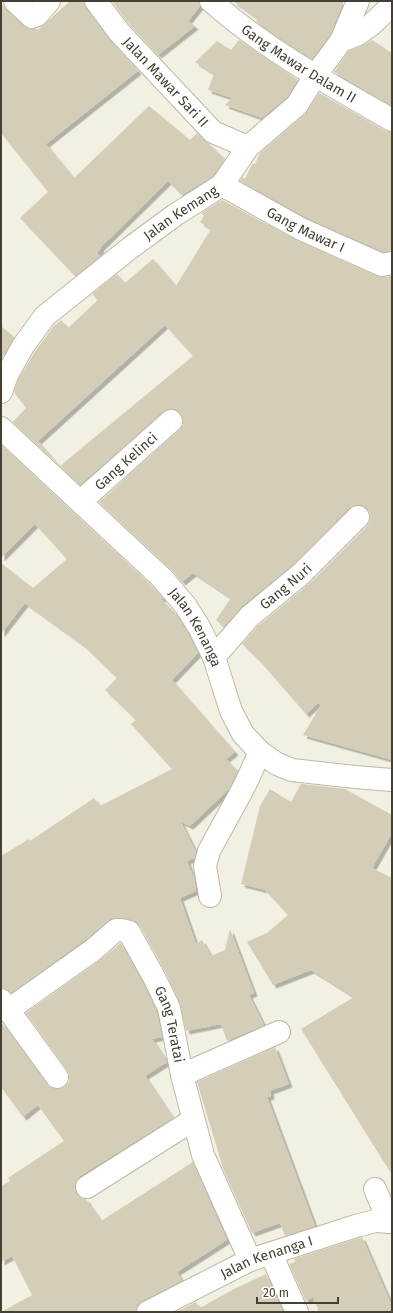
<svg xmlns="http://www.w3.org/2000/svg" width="393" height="1313" viewBox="0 0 393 1313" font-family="'Fira Sans',sans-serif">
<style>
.building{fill:#d4cdb7;filter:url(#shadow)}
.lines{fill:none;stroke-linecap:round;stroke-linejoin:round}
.minor-casing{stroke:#beb9a5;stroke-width:24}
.tertiary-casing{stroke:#beb9a5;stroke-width:24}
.minor{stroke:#fff;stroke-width:22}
.tertiary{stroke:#fff;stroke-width:22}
.labels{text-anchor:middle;stroke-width:4;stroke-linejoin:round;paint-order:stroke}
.street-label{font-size:14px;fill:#444033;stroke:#fff}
</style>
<defs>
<filter id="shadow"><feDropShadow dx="3.5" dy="3.5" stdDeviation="0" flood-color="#0004"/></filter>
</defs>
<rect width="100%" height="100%" fill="#f2f0e2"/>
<path class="building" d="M 70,1 L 84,1 L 86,8 L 109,39 L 138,71 L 46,144 L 74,178 L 149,106 L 190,140 L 197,133 L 225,159 L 213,176 L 182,195 L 168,181 L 100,248 L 101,249 L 97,253 L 100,256 L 75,276 L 20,218 L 48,192 L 1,133 L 1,4 L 24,26 L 29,29 L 36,29 L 38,30 Z
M 112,1 L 199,1 L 200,6 L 188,21 L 195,26 L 158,55 L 129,24 Z
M 233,1 L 344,1 L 330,35 L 312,59 L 261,25 L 256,21 L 258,19 Z
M 239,40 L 298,80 L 287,97 L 262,118 L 225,105 L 232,98 L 208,90 L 214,74 L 195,62 L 217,41 L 231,50 Z
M 372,40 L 392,53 L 392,106 L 334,72 L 349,51 L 363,45 Z
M 319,93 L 386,131 L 392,132 L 392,251 L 383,252 L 307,218 L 240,181 L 243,177 L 245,179 L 252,164 L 255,164 L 260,153 L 305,114 Z
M 222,200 L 296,240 L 377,276 L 384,277 L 392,276 L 392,760 L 303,735 L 321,705 L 318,703 L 306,714 L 259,660 L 242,644 L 259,625 L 310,583 L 367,526 L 370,521 L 370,514 L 367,508 L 361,505 L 355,505 L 349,508 L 293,565 L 242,606 L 224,627 L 216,620 L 231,598 L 193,573 L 182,582 L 171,569 L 99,502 L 179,430 L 183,425 L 183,419 L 180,412 L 175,409 L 169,409 L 163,412 L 80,485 L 60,466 L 193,356 L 165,325 L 38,441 L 59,465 L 13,422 L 26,408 L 14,392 L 18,380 L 34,353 L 53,327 L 61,320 L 68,328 L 98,300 L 92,294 L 117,274 L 125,283 L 153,259 L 176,286 L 211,229 L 200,222 L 204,216 L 201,213 Z
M 1,326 L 14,337 L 1,360 Z
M 1,445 L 153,587 L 163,598 L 161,599 L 176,614 L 188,633 L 198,653 L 172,680 L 235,752 L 226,759 L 238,771 L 229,789 L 190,826 L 181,822 L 196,852 L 194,858 L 187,861 L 194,878 L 196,891 L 180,898 L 196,944 L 202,940 L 211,956 L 225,950 L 230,929 L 254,993 L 249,995 L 264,1025 L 227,1041 L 221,1024 L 186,1031 L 180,1003 L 166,973 L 140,926 L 136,922 L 124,918 L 116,918 L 108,921 L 85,940 L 11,993 L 6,989 L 1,988 L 1,856 L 29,839 L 30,841 L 94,798 L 100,806 L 172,769 L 131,724 L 136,720 L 105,690 L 117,678 L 83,645 L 25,603 L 1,634 L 1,563 L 33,588 L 67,559 L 35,524 L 1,558 Z
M 301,784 L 345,789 L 392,815 L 392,833 L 372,868 L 392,878 L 392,1175 L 301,1029 L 354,997 L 311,970 L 273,985 L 247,942 L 267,933 L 288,915 L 265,890 L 241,884 L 260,806 L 270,789 L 291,802 Z
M 121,943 L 144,985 L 157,1012 L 162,1037 L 152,1039 L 167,1062 L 145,1076 L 173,1118 L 80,1176 L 76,1182 L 75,1188 L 76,1193 L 81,1198 L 86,1199 L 101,1221 L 193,1162 L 227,1240 L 177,1272 L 182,1281 L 142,1301 L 137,1306 L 136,1312 L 1,1312 L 32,1295 L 12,1256 L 1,1262 L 1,1186 L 10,1181 L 8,1178 L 64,1141 L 38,1105 L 23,1117 L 1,1087 L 1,1022 L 47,1085 L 52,1088 L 58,1089 L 64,1087 L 69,1082 L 69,1075 L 67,1070 L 26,1013 L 100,960 Z
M 275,1047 L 289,1084 L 270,1091 L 271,1096 L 267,1097 L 315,1226 L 285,1236 L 280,1223 L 252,1233 L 224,1171 L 197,1082 Z
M 362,1237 L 392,1306 L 392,1312 L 319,1312 L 313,1297 L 306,1301 L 289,1264 L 295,1262 L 294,1259 Z
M 266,1274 L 283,1311 L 280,1312 L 176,1312 L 196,1302 L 200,1308 L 232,1290 Z"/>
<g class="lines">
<g class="minor-casing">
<g id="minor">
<path d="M 15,1 L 32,17 L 37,15 L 49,1"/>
<path id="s1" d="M 96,1 L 119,32 L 213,132 L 248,147"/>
<path id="s2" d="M 211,1 C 265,49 329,84 392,120"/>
<path d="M 341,41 L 358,34 L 371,25 L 392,5"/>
<path id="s3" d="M 222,185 L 301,229 L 382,265 L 392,263"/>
<path id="s4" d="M 1,392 L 7,375 L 23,346 L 45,316 L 130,248 L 175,215 L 222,185 L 248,147 L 297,105 L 315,76 L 341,41 L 358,1"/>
<path id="s5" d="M 1,428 L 162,578 L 185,605 L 199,627 L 214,657 L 231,711 L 243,734 L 260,752 L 277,764 L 292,770 L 355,777 L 392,780"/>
<path id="s6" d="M 81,501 L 171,421"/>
<path id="s7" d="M 214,657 L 250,616 L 301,574 L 358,517"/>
<path d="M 210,896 L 205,866 L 209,851 L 245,785 L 260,752"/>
<path d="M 1,1000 L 57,1077"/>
<path id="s8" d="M 7,1011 L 93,950 L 116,930 L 121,930 L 129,932 L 155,979 L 169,1008 L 182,1075 L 203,1155 L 250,1260"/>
<path d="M 182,1075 L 279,1032"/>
<path d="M 87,1187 L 193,1120"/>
<path d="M 375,1189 L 389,1222"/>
<path d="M 271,1254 L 297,1312"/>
</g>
</g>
<g class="tertiary-casing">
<g id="tertiary">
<path id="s9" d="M 148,1312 L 250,1260 L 356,1226 L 375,1221 L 392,1222"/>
</g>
</g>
<use href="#minor" class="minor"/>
<use href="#tertiary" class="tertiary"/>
</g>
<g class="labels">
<g class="street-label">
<text dy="5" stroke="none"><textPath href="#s2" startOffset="108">Gang Mawar Dalam II</textPath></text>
<text dy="5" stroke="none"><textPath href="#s1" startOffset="107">Jalan Mawar Sari II</textPath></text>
<text dy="5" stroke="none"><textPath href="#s4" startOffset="259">Jalan Kemang</textPath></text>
<text dy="5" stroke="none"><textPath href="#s3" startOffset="95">Gang Mawar I</textPath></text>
<text dy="5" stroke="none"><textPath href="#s6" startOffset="60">Gang Kelinci</textPath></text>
<text dy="5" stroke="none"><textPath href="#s7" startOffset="101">Gang Nuri</textPath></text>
<text dy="5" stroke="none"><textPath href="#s5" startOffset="280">Jalan Kenanga</textPath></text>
<text dy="5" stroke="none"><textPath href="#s8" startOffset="251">Gang Teratai</textPath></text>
<text dy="5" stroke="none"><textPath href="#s9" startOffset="131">Jalan Kenanga I</textPath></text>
</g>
</g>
<rect width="393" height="1313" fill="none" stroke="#444033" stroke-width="4"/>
<path d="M257 1297v6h81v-6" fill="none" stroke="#444033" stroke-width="2"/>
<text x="263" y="1297" font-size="12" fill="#444033" stroke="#ffffff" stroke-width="3" paint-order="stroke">20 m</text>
</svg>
